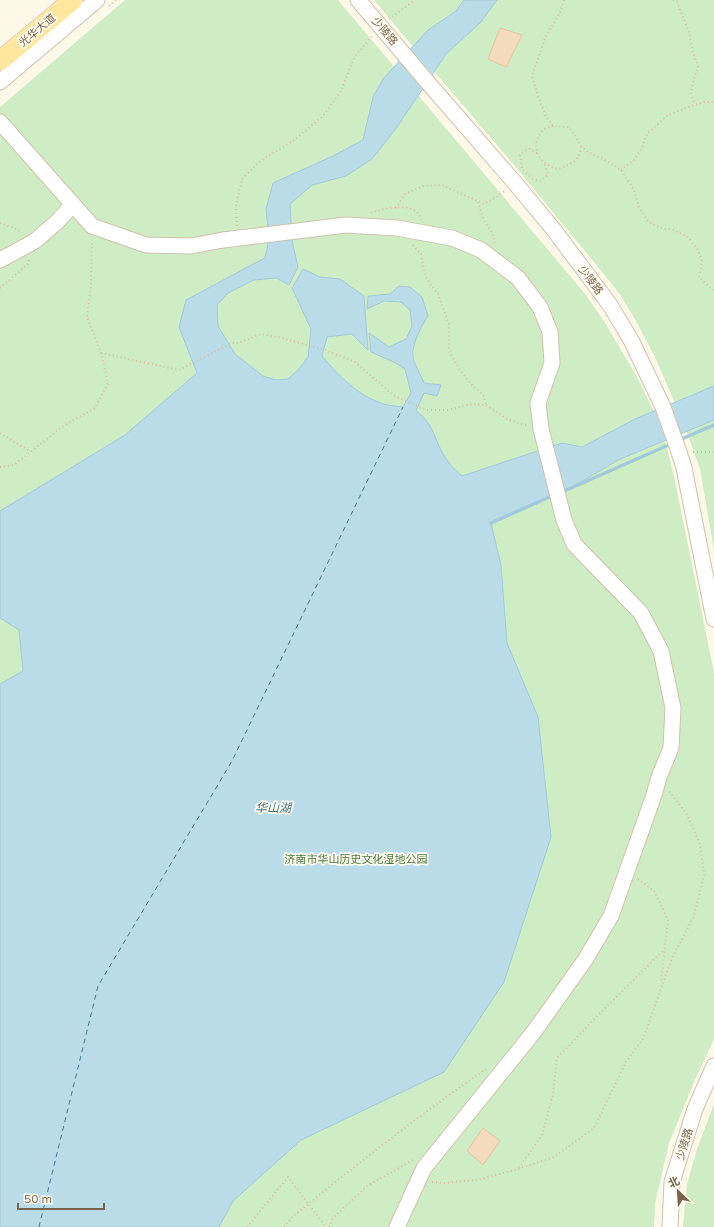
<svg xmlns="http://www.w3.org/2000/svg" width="714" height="1227" viewBox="0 0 714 1227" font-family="Mulish,'Noto Sans SC',sans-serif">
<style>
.green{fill:#cfedc5}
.water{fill:#badce9;stroke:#a0cadb}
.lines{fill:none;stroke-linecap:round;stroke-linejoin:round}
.stream{stroke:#a0cadb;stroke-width:3.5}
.ferry{stroke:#41778e;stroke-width:1;stroke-dasharray:5 4;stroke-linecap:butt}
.building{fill:#f5dbbe;stroke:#e8c49d}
.minor-casing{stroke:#d1c1ac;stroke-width:17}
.major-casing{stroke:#dcd6d0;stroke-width:21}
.path{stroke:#dabfa0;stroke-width:2;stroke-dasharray:1 3;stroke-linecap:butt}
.minor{stroke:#fff;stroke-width:15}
.major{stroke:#ffe89d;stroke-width:19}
.labels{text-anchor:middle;stroke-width:3.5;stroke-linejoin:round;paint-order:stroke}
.street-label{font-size:11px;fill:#7a624a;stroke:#fffbef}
.park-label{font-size:11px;fill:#477a3e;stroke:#fffbef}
.water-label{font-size:12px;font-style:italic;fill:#41778e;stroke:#fffbef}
</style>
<rect width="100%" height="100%" fill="#fef8e8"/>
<path class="green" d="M 125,0 L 338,0 L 586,295 L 604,321 L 637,377 L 662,428 L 674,476 L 714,673 L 714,1039 L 695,1080 L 669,1143 L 655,1204 L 654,1227 L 0,1227 L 0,107 Z
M 374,0 L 714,0 L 714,550 L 700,469 L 685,427 L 655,357 L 636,321 L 621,296 L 607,278 L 515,166 L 414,48 Z
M 714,1104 L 714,1227 L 683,1227 L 687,1184 L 697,1149 Z"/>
<path class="water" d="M 464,0 L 497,0 L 481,22 L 446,54 L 397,127 L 372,159 L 346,176 L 312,185 L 290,204 L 292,240 L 298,267 L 289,285 L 276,278 L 254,280 L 228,293 L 217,305 L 218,326 L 235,354 L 263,376 L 276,380 L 288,379 L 299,369 L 308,357 L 311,329 L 292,288 L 303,269 L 320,277 L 340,279 L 364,296 L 368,350 L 352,334 L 327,337 L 322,356 C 339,376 358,396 384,404 C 390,406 397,406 403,407 L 411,393 L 405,369 L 394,362 L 371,352 L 369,333 L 389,347 L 406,339 L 412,326 L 410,310 L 401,302 L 384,301 L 367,309 L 368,296 L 390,294 L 399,286 L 410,287 L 422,297 L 428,316 C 422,325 411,345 413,357 C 413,362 422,377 424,383 L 441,385 L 437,396 L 424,393 L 416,411 C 435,425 433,438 445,457 C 449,464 455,470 462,476 L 562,443 L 582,447 L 635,419 L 714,386 L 714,420 L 618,460 L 569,489 L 491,523 L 501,565 L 507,643 L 538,717 L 551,837 L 504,982 L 444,1072 L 301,1140 L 233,1201 L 219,1227 L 0,1227 L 0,684 L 23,671 L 19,630 L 0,618 L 0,511 L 125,435 L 197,373 L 179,327 L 186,300 L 242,270 L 265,258 L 269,239 L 266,209 L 273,183 L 333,156 L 363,140 L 373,97 L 383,79 L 428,30 L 456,11 Z"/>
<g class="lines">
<path class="stream" d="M 679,440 L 714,425
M 562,492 L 673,443
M 491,523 L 554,495"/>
<path class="ferry" d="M 39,1227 L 98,986 L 232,761 L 403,407"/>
</g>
<path class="building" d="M 500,28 L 522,35 L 506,67 L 488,59 Z
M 483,1128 L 500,1141 L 483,1165 L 467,1151 Z"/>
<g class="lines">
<g class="minor-casing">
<path id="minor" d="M 358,0 L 430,85 L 515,183 L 554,230 L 610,305 L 631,340 L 663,407 L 679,452 L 684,468 L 714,619
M 0,82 L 97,0
M 0,122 L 92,226 L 146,245 L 191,246 L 223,240 L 346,225 L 397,228 L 452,238 L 481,250 L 518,278 L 540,307 L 550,332 L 552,363 L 538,403 L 541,429 L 564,520 L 574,544 L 641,613 L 661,651 L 673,708 L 671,748 L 659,777 L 654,795 L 611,916 L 585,960 L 533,1033 L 424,1168 L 397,1227
M 0,260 L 35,241 L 58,221 L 73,204
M 670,1227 L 672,1182 L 695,1109 L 714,1066"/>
</g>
<g class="major-casing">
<path id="major" d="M 0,61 L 73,0"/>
</g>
<path class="path" d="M 564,0 L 560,13 L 545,38 L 532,76 L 538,96 L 546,117 L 553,126 L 569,127 L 575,135 L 581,146 L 588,152 L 609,162 L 621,170 L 634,190 L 639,207 L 648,221 L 660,228 L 673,230 L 687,236 L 698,250 L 702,261 L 699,277 L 714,291
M 673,0 L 677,2 L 689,32 L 693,53 L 698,66 L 694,79 L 691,92 L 694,104
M 109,6 L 116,0
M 389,19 L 415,0
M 553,126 C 550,127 545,128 542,131 C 530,144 538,164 555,168 C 560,170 565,166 570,164 C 578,160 580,155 581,147
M 537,153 L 529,149 L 524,151 L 520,155 L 522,169 L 531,178 L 540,181 L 548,175 L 545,164
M 621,170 L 634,160 L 642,148 L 647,134 L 668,115 L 694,105 L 705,102 L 714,102
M 478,202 L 484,221 L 492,232 L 495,245
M 396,208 L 405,194 L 423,186 L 442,185 L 484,204 L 496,197 L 505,191
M 371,213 C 383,208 418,200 421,220
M 0,223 L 14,228 L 22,233
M 237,226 L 236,206 L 242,179 L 260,161 L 293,141 L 323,116 L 341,91 L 354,58 L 372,36
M 413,245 L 421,254 L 425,276 L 438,294 L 449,324 L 449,351 L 460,370 L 471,384 L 484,396 L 486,405
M 0,288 L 28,264 L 29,260
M 101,353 L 179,370 L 232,343 L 239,343 L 261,334 L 282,338 L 304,344 L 325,350 L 355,362 L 393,395 L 426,410 L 448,410 L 472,404 L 486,405 L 507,419 L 528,426
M 0,433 L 31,452
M 693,452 L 714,452
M 0,467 L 14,465 L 62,427 L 95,408 L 108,383 L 101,353 L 87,317 L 91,285 L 92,240
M 638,879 L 654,891 L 668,920 L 661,983
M 519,1168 L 542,1135 L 553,1095 L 557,1058 L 607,1006 L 664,950
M 432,1182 L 444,1183 L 477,1180 L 518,1169 L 554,1157 L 594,1128 L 626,1062 L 643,1039 L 672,958 L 694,916 L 704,875 L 700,844 L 686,813 L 669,791
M 247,1227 L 288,1177 L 326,1227
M 284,1227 L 292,1217 C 355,1166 419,1115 486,1069
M 329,1227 L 333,1218 L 367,1186 L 413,1160"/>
<use href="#minor" class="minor"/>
<use href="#major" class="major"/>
</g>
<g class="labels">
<g class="street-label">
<text transform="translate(37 30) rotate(-40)" y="4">光华大道</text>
<text transform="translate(385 31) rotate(50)" y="4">少陵路</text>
<text transform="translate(591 280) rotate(53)" y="4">少陵路</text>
<text transform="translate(684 1144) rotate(-73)" y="4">少陵路</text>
</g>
<g class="park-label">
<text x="356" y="863">济南市华山历史文化湿地公园</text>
</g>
<g class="water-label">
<text x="273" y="812">华山湖</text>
</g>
</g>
<g transform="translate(678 1191) rotate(335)" stroke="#fffbef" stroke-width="3" paint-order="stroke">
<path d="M0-3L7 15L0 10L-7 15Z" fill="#7a624a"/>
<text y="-6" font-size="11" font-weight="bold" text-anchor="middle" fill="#7a624a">北</text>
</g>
<path d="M18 1203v6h86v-6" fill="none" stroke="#7a624a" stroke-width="2"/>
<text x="24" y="1203" font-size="12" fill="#7a624a" stroke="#fffbef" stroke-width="3" paint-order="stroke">50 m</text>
</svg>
